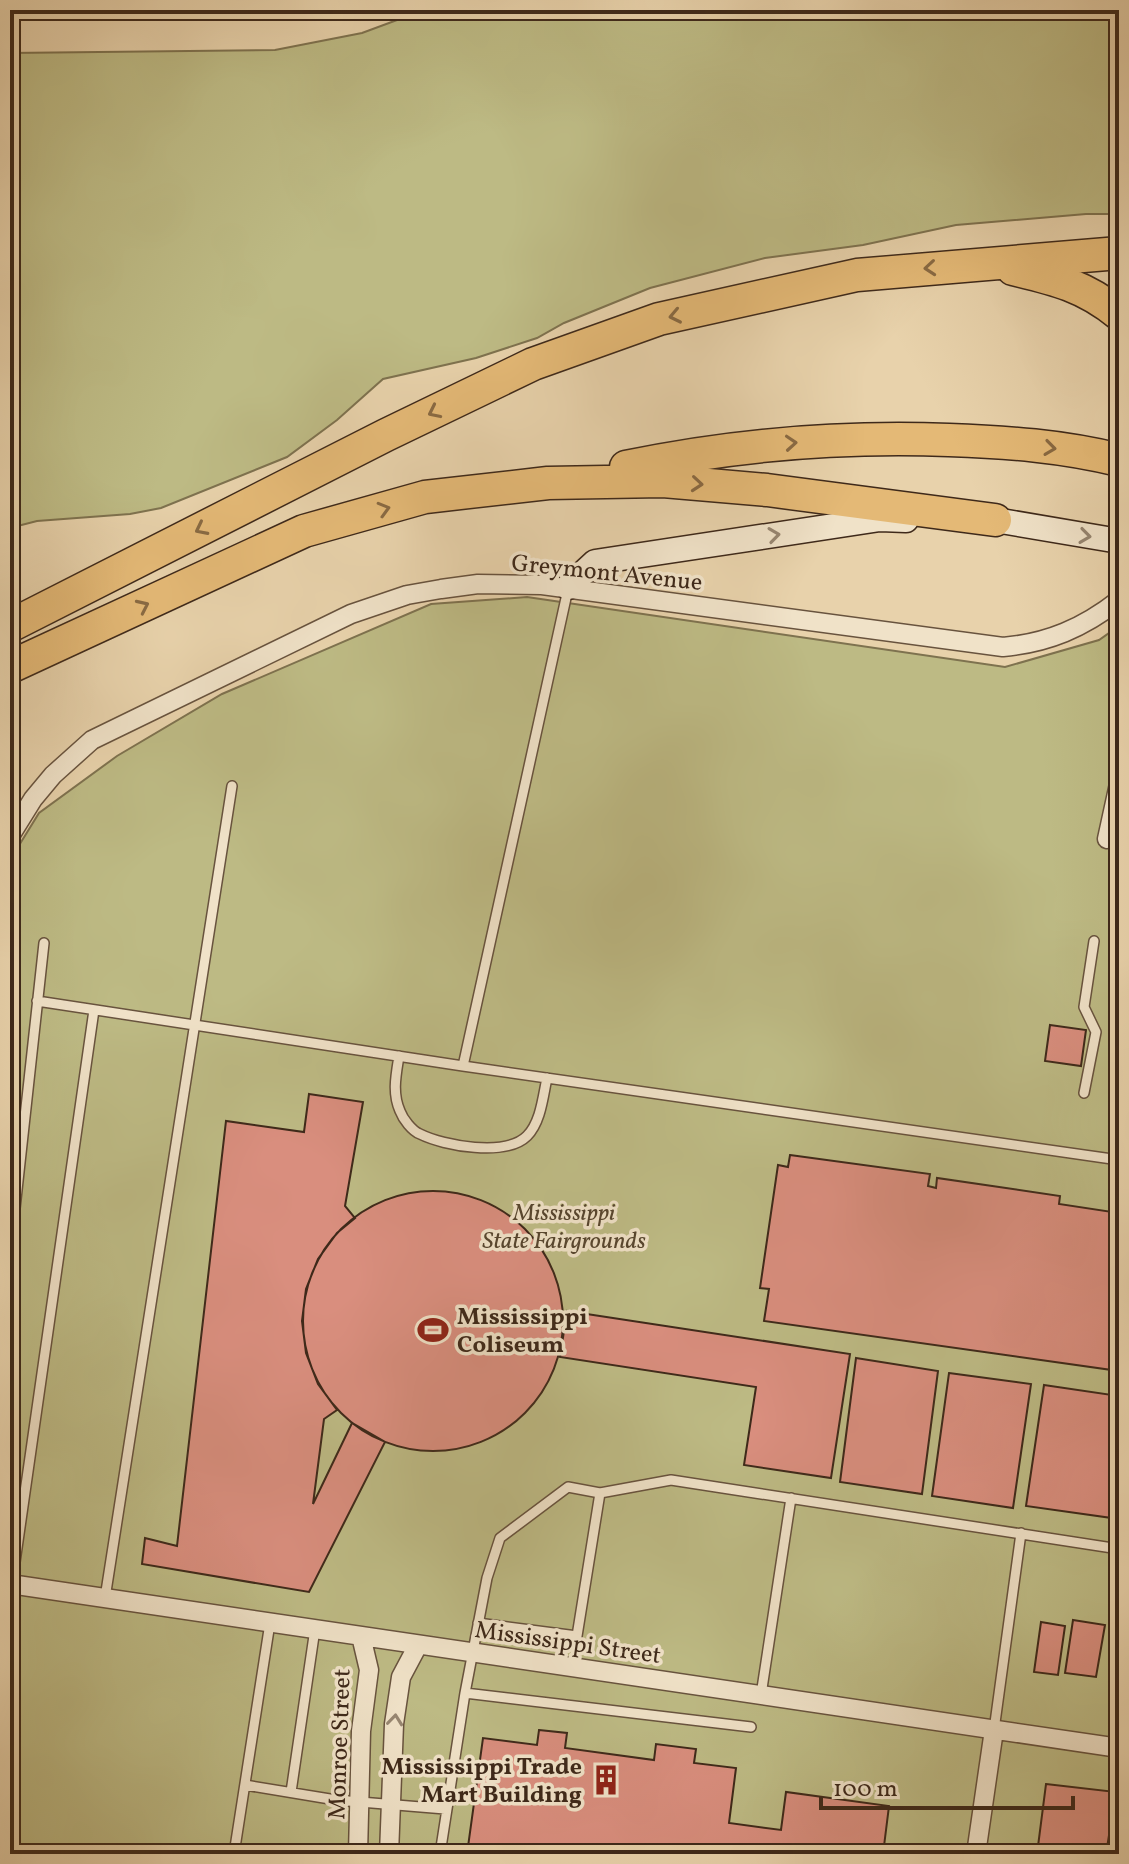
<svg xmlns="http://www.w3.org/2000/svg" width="1129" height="1864" viewBox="0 0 1129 1864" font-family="Vollkorn,serif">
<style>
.green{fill:#bdba84;stroke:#7e724f;stroke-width:2}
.building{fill:#d98e7e;stroke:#3e291a;stroke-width:2}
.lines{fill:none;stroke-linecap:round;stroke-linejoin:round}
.service-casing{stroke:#68533e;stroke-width:12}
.minor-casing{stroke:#68533e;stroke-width:21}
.secondary-casing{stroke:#3e291a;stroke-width:27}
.motorway-casing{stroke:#3e291a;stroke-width:35}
.service{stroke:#f0e2c8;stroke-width:9}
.minor{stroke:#f0e2c8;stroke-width:18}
.secondary{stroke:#f0e2c8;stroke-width:24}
.motorway{stroke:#e4b976;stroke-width:32}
.oneway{stroke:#896a43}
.oneway2{stroke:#978671}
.labels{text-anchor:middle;stroke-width:7;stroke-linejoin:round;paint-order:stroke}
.street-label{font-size:24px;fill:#3e291a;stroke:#f0e2c8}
.park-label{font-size:24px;font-style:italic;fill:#57462f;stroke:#f0e2c8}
.poi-label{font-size:24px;font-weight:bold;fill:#3e291a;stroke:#f0e2c8;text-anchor:start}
</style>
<rect width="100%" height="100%" fill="#e8d2ab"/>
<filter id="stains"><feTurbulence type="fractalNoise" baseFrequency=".0025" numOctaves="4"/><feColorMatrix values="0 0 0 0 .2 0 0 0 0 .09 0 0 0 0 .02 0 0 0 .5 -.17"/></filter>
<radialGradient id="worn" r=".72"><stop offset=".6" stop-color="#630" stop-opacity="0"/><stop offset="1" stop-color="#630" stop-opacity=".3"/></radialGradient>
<path class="green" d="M 424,10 L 1119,10 L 1119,214 L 1086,214 L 956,225 L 863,245 L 765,258 L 650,288 L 564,323 L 537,338 L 476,358 L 383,379 L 337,420 L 287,457 L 161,508 L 130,514 L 37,521 L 10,528 L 10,53 L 275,50 L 362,33 Z
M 527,597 L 1005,667 L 1099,640 L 1119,626 L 1119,1854 L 10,1854 L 10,860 L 39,813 L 117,756 L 222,694 L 431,604 Z"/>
<path class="building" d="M 1050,1025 L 1086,1030 L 1081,1066 L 1045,1061 Z
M 309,1094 L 363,1102 L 345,1206 L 355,1218 L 337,1233 L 318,1259 L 306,1289 L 302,1321 L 306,1353 L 318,1384 L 337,1410 L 324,1419 L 313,1504 L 352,1423 L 385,1442 L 309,1592 L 142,1564 L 145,1538 L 177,1546 L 226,1121 L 304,1132 Z
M 790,1155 L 930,1174 L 928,1186 L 936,1188 L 937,1178 L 1060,1196 L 1059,1204 L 1119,1213 L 1119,1371 L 764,1321 L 769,1289 L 760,1288 L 778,1165 L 788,1167 Z
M303 1321a130 130 0 1 1 260 0a130 130 0 1 1-260 0Z
M 567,1311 L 850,1354 L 831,1478 L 744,1465 L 756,1387 L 560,1357 Z
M 856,1358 L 938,1371 L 922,1494 L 840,1482 Z
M 949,1373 L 1031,1384 L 1013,1508 L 932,1496 Z
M 1044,1385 L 1119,1396 L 1119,1519 L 1026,1506 Z
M 1073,1620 L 1105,1625 L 1096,1677 L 1065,1673 Z
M 1041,1622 L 1065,1626 L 1058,1675 L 1034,1672 Z
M 539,1730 L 567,1733 L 565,1748 L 654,1760 L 656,1744 L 696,1749 L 694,1763 L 736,1768 L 729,1823 L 781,1830 L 786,1792 L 889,1806 L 883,1854 L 467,1854 L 483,1738 L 537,1745 Z
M 1046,1784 L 1116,1792 L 1106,1854 L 1037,1854 Z"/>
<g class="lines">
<g class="service-casing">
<path id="service" d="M 37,1001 L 463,1066 L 1119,1160
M 399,1056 C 396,1075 392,1093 400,1111 C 403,1119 412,1131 420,1134 C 444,1146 506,1157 527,1136 C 541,1122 543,1096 547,1078
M 463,1066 L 568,589
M 1084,1093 L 1096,1032 L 1084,1007 L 1094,941
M 10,1254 L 44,943
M 600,1493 L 671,1480 L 1119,1549
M 10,1597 L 94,1010
M 105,1598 L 232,786
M 465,1693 L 487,1578 L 500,1538 L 568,1487 L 600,1493 L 577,1636 L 478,1623
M 761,1695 L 791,1498
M 994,1730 L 1021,1533
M 245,1785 L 336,1800 L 445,1809
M 291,1792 L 315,1629
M 234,1854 L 270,1623
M 440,1854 L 465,1693 L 751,1727"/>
</g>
<g class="minor-casing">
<path id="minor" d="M 10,836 L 33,799 L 53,775 L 92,740 L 351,614 L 407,595 L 441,589 L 478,584 L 542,585 L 1003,647 C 1048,643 1083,628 1119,600
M 1107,839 L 1119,784
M 10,1584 L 1119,1748
M 358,1854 L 361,1731 L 369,1670 L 361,1636
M 389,1854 L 394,1724 L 401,1677 L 418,1645
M 976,1854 L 994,1730"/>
</g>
<g class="secondary-casing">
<path id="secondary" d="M 979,520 L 995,520 L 1119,541
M 568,587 L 595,562 L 880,519 L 906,520"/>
</g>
<g class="motorway-casing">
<path id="motorway" d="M 1013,269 C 1055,279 1085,286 1119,314
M 626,467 C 732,445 840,436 949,440 C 1006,442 1063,446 1119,460
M 10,626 L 386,435 L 533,364 L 659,319 L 857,275 L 1119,253
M 10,667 L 304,531 L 425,497 L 548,483 L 663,481 L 767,490 L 995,520"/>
</g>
<use href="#service" class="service"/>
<use href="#minor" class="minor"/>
<use href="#secondary" class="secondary"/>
<use href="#motorway" class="motorway"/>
</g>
<defs><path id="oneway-chevron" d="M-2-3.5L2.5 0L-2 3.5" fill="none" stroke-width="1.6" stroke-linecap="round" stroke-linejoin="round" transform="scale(2)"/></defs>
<g class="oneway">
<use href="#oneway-chevron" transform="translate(930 268) rotate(175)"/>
<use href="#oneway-chevron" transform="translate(675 316) rotate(168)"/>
<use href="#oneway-chevron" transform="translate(434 412) rotate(154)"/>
<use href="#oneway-chevron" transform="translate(791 443) rotate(-4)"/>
<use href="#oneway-chevron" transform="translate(1050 448) rotate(8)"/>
<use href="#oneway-chevron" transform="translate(697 484) rotate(5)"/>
<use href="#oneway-chevron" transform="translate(384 509) rotate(-16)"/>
<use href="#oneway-chevron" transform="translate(201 529) rotate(153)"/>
<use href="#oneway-chevron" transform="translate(143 606) rotate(-25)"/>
</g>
<g class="oneway2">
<use href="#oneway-chevron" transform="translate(774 535) rotate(-8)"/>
<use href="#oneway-chevron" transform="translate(1085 536) rotate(8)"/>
<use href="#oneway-chevron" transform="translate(395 1720) rotate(-84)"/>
</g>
<defs>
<g id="stadium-bare" transform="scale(2.4)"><path d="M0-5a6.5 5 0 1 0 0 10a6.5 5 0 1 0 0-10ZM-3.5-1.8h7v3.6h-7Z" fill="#8f2418" stroke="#f0e2c8" stroke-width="2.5" paint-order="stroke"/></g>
<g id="building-bare" transform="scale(2.4)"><path d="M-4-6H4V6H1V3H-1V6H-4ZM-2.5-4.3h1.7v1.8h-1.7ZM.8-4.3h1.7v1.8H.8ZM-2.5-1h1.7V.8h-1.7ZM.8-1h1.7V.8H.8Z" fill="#8f2418" stroke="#f0e2c8" stroke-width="2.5" paint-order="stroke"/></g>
</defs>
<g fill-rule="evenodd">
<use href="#stadium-bare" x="433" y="1330"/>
<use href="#building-bare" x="606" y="1780"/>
</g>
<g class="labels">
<g class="street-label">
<text transform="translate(607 572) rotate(6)" y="8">Greymont Avenue</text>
<text transform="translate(568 1642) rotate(8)" y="8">Mississippi Street</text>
<text transform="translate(339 1744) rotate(-88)" y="8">Monroe Street</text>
</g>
<g class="park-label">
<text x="564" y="1220">Mississippi<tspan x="564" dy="28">State Fairgrounds</tspan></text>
</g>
<g class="poi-label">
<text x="457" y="1324">Mississippi<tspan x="457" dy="28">Coliseum</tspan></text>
<text x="582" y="1774" text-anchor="end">Mississippi Trade<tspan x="582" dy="28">Mart Building</tspan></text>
</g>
</g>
<rect width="1129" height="1864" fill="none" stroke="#e8d2ab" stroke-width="40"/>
<rect x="12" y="12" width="1105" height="1840" fill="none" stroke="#3e291a" stroke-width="4"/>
<rect x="20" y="20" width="1089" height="1824" fill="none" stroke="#3e291a" stroke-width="2"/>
<path d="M821 1796v12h252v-12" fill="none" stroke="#3e291a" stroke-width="4"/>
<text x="833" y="1796" font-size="24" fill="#3e291a" stroke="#f0e2c8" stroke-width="6" paint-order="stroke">100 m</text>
<rect width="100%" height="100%" filter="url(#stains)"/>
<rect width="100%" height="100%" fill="url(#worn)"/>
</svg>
